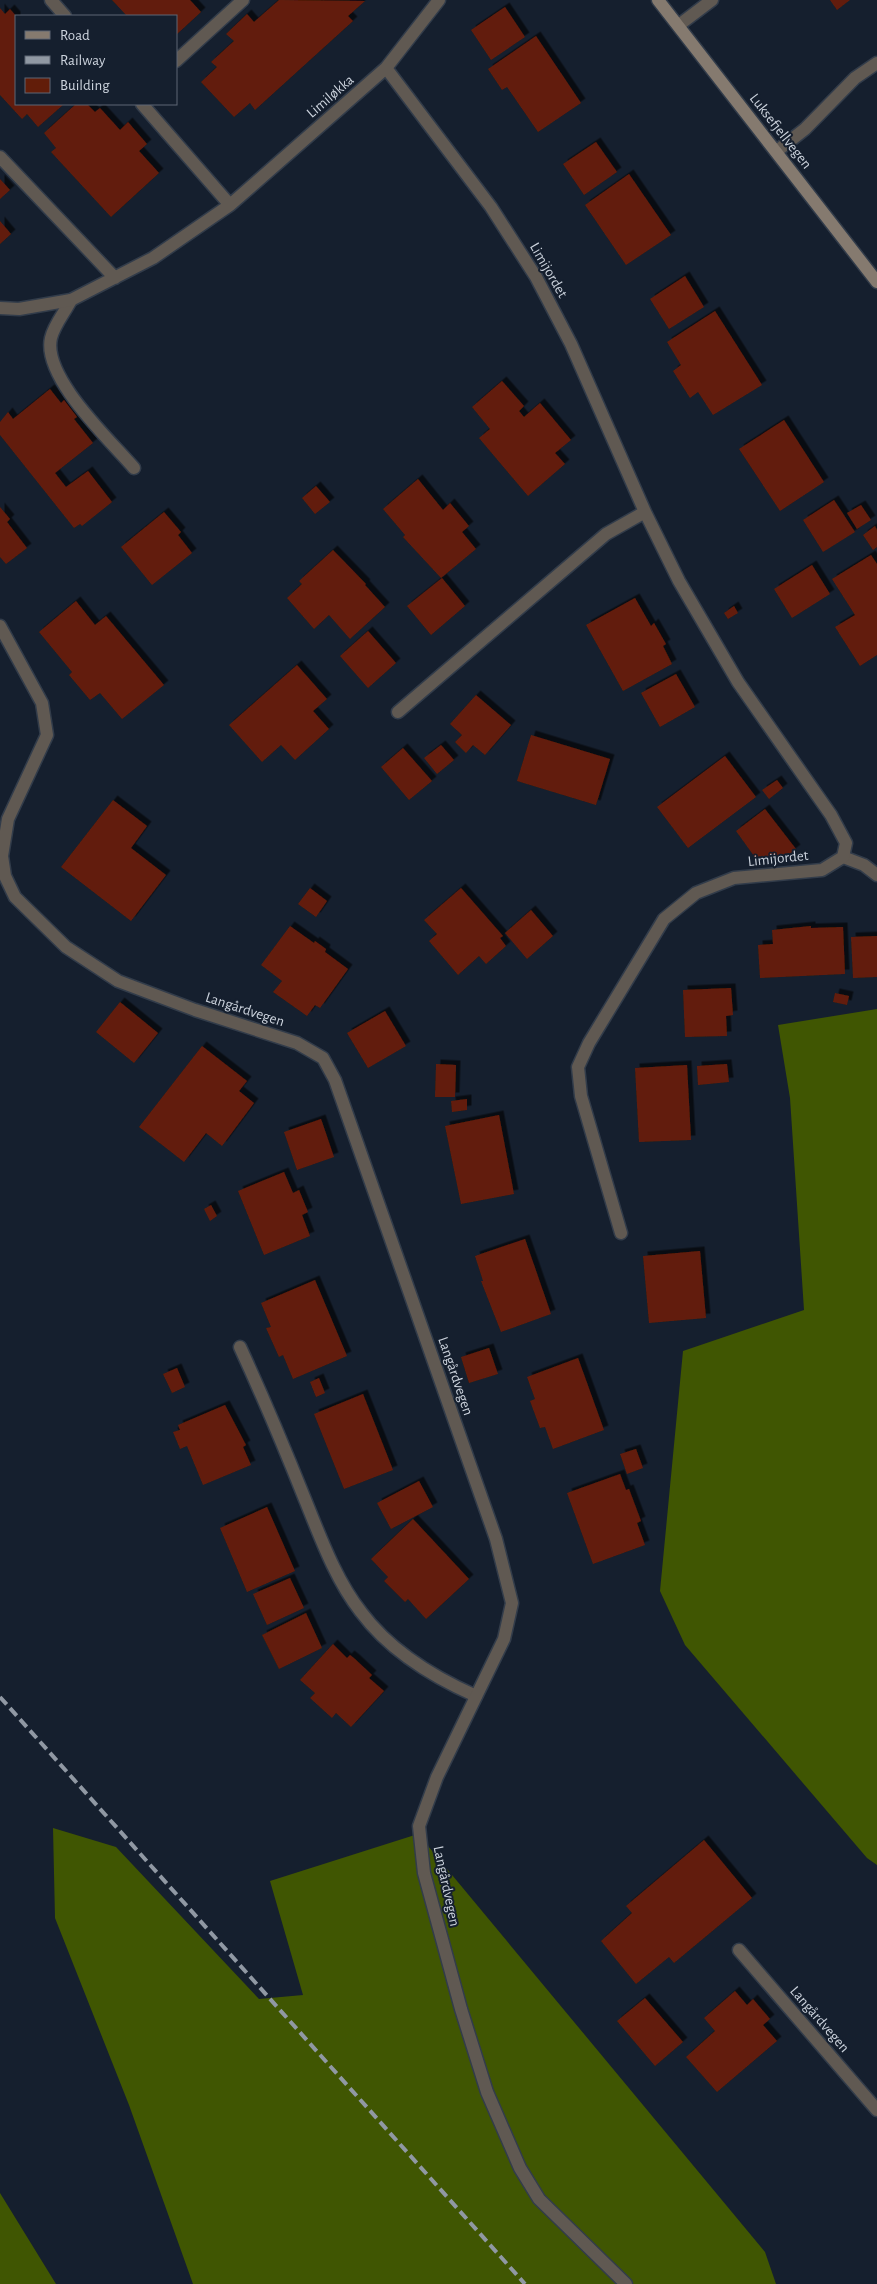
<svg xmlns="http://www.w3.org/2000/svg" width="877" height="2284" viewBox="0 0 877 2284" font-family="'Alegreya Sans',sans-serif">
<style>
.forest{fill:#405602}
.building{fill:#621d09;filter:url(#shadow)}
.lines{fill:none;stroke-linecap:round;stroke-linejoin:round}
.lane-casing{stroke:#323c4a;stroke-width:15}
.street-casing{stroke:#323c4a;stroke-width:15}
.secondary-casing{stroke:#323c4a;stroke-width:15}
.lane{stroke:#605952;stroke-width:12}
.street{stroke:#605952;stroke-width:12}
.secondary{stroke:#857a6f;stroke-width:12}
.rail{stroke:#9098a3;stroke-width:4;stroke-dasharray:10 5;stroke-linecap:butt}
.labels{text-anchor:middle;stroke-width:4;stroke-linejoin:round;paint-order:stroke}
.street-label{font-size:15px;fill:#ccd3dd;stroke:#151f2e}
</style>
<defs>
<filter id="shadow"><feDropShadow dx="4.5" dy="-4.5" stdDeviation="0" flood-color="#0009"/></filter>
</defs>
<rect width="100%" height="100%" fill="#151f2e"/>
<path class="forest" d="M 877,1009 L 877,1865 L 867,1858 L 685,1645 L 660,1591 L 683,1351 L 804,1310 L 790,1098 L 778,1025 Z
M 53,1828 L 116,1847 L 259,1999 L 303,1995 L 270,1881 L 418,1834 L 765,2252 L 776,2284 L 193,2284 L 129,2105 L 55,1918 Z
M 0,2193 L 56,2284 L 0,2284 Z"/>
<path class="building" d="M 112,0 L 190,0 L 201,12 L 176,35 L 176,16 L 127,16 Z
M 279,0 L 365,1 L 348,16 L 353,21 L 255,110 L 250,103 L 234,117 L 201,82 L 217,67 L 211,62 L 234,41 L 226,34 L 247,14 L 254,22 Z
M 830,0 L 850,0 L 837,10 Z
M 505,7 L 525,37 L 491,60 L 471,30 Z
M 0,8 L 5,14 L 10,9 L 16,16 L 16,104 L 64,104 L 38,127 L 27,114 L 22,119 L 0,95 Z
M 536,36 L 581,103 L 538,132 L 507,87 L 502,90 L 488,69 Z
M 76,104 L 87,104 L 95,112 L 100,108 L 120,130 L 128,122 L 147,144 L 139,151 L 159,173 L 111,217 L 51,152 L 56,148 L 44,133 Z
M 596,142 L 617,172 L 584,195 L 563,164 Z
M 629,174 L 671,235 L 626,265 L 585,205 Z
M 0,179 L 10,190 L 0,199 Z
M 0,221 L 11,234 L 0,244 Z
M 685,276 L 704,307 L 669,329 L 650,299 Z
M 715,311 L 762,385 L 713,415 L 698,392 L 690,398 L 673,371 L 681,365 L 667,342 Z
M 502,381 L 524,406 L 519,411 L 524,417 L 540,403 L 571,440 L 555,453 L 565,464 L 528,496 L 479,438 L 490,429 L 472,407 Z
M 50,389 L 61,403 L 64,400 L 77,417 L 74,419 L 93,443 L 55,473 L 66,487 L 88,471 L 112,502 L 82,526 L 80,524 L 74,528 L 0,435 L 0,422 L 8,412 L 13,419 Z
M 784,420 L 824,482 L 780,511 L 739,449 Z
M 418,479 L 443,510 L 450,503 L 469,526 L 462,532 L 476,549 L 441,578 L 403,537 L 405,535 L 383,509 Z
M 316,486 L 330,502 L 315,514 L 302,498 Z
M 834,500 L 855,532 L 823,552 L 803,520 Z
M 861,505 L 871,520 L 857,529 L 847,513 Z
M 0,507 L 10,519 L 7,522 L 27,548 L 6,564 L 0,557 Z
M 164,512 L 181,532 L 178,535 L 192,553 L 152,585 L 121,547 Z
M 875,526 L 877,530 L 877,547 L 873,550 L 863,535 Z
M 333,550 L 366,584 L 365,585 L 385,607 L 350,639 L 329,615 L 314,629 L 287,598 L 302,584 L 299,581 Z
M 871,555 L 877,564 L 877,655 L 860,666 L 835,627 L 855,615 L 832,579 Z
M 812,565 L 830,594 L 792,618 L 774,589 Z
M 442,578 L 465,606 L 431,635 L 407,606 Z
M 635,598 L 651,626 L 654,623 L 666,644 L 663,646 L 672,664 L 623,691 L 586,625 Z
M 76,601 L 95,625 L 106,616 L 164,685 L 122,719 L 100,693 L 90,700 L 69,675 L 72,672 L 39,632 Z
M 734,606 L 738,613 L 728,619 L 724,613 Z
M 368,631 L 396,663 L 368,688 L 340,656 Z
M 297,665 L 327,699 L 313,711 L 329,729 L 295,760 L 281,745 L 262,762 L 229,725 Z
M 676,674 L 695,707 L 660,727 L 641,693 Z
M 476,695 L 511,725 L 485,755 L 473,745 L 466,753 L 455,742 L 462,735 L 450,724 Z
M 531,735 L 610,759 L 596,805 L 517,781 Z
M 441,745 L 454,760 L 437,774 L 424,758 Z
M 403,748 L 432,781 L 409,800 L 381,767 Z
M 725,756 L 756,797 L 688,848 L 657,807 Z
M 777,780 L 783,788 L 769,799 L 762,790 Z
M 113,800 L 147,826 L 131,848 L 166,875 L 131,921 L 61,867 Z
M 765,809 L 796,849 L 777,864 L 770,855 L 759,863 L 736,831 Z
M 310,888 L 327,901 L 316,917 L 298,904 Z
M 461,888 L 503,936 L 500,938 L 506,946 L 486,964 L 479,956 L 458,975 L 429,941 L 437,934 L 424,920 Z
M 531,910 L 553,936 L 527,959 L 505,933 Z
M 290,926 L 314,943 L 315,941 L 326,949 L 325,952 L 348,969 L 320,1008 L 315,1005 L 307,1016 L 273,992 L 282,981 L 261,965 Z
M 811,926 L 811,928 L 843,927 L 845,974 L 760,978 L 758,945 L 773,944 L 772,930 Z
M 877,936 L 877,977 L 853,978 L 851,937 Z
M 731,988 L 733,1015 L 726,1016 L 727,1036 L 685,1037 L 683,990 Z
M 835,993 L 849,996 L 847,1005 L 833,1002 Z
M 120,1002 L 158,1033 L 134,1063 L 96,1032 Z
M 385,1011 L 406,1046 L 368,1068 L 347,1033 Z
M 202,1046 L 247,1081 L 239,1091 L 254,1103 L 222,1146 L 206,1133 L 184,1162 L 139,1127 Z
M 436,1064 L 456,1065 L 455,1097 L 435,1097 Z
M 727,1064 L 729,1082 L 698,1085 L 697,1066 Z
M 687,1065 L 691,1140 L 639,1142 L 635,1068 Z
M 467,1099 L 467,1110 L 452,1112 L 451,1101 Z
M 499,1115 L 514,1194 L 461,1204 L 445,1126 Z
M 321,1119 L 334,1157 L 297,1170 L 284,1132 Z
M 284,1172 L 293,1193 L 299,1190 L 308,1212 L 302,1215 L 310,1236 L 264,1255 L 238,1191 Z
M 211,1205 L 217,1216 L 210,1221 L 204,1209 Z
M 525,1239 L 551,1314 L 501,1332 L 481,1281 L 483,1281 L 475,1256 Z
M 700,1251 L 706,1318 L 649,1323 L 643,1256 Z
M 315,1280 L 347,1356 L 293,1379 L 283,1355 L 279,1357 L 266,1328 L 271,1327 L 261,1303 Z
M 489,1348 L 498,1374 L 469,1383 L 461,1357 Z
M 578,1358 L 604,1430 L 553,1449 L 545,1427 L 540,1428 L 530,1401 L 535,1399 L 527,1377 Z
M 177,1368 L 185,1387 L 172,1393 L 163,1374 Z
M 319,1378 L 325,1393 L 316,1397 L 310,1382 Z
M 363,1394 L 393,1470 L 344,1489 L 314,1414 Z
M 225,1405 L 246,1445 L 243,1447 L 251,1465 L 203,1485 L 187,1446 L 180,1449 L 173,1432 L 180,1430 L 178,1425 Z
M 636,1449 L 643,1468 L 627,1474 L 620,1454 Z
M 620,1474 L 626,1490 L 629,1489 L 641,1521 L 637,1523 L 645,1545 L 593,1564 L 567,1493 Z
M 419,1481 L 433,1507 L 391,1529 L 377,1503 Z
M 267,1507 L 295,1571 L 247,1592 L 220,1528 Z
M 413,1519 L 469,1579 L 426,1619 L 408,1599 L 405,1602 L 384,1581 L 388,1577 L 371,1559 Z
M 290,1578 L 304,1608 L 267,1625 L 253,1594 Z
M 306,1613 L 322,1648 L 279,1669 L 262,1635 Z
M 333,1644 L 347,1658 L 350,1655 L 355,1659 L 372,1675 L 369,1678 L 384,1691 L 351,1727 L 336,1713 L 332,1718 L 310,1698 L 315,1693 L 300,1680 Z
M 704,1840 L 752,1898 L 674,1963 L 669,1957 L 636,1984 L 601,1941 L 632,1913 L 626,1906 Z
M 735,1991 L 747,2005 L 753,1999 L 770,2019 L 763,2025 L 777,2041 L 717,2092 L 686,2057 L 715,2031 L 704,2018 Z
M 645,1998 L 683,2042 L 655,2066 L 617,2021 Z"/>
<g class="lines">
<g class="lane-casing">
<path id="lane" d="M 679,25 L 712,0
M 777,151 L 805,129 L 855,78 L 877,63
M 71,300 C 65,312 54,325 51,338 C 42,377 109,439 134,468
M 843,857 L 864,865 L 877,875
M 240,1347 C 263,1397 284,1447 304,1497 C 320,1536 335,1579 361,1612 C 390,1651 433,1677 476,1696"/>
</g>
<g class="street-casing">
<path id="street" d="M 51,0 L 65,16
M 176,61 L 243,0
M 386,68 L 491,207 L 536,277 L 571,344 L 645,512 L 679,581 L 738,682 L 831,815 L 846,843 L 843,857 L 822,870 L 734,878 L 696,893 L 664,919 L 589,1043 L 578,1067 L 581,1096 L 621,1233
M 142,104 L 230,205
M 0,157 L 115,278
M 0,308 L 19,309 L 71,300 L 153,258 L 230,205 L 386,68 L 439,0
M 0,626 L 42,703 L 47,735 L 8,819 L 2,856 L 5,876 L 15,897 L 66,947 L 118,981 L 195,1010 L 297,1043 L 323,1058 L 335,1080 L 496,1539 L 512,1603 L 504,1639 L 437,1777 L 419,1826 L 424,1873 L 461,2009 L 487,2092 L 520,2168 L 539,2199 L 626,2284
M 398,712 L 606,534 L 645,512
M 739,1950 L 877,2110"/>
</g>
<g class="secondary-casing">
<path id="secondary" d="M 658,0 L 877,282"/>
</g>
<use href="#lane" class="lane"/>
<use href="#street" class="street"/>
<use href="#secondary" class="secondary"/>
<path class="rail" d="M 0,1697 L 525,2284"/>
</g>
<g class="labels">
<g class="street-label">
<text transform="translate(330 96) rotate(-41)" y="5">Limiløkka</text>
<text transform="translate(781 131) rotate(52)" y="5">Luksefjellvegen</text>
<text transform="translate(549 270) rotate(60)" y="5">Limijordet</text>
<text transform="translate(778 858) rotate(-6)" y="5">Limijordet</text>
<text transform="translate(245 1009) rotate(18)" y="5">Langårdvegen</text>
<text transform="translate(456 1376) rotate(71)" y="5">Langårdvegen</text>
<text transform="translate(447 1886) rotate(78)" y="5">Langårdvegen</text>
<text transform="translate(820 2019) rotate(49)" y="5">Langårdvegen</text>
</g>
</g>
<rect x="15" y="15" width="162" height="90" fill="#151f2e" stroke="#5e6774"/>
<rect x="25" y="31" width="25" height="8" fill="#857a6f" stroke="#5e6774"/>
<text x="60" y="40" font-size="15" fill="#ccd3dd">Road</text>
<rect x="25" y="56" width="25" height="8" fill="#9098a3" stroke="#5e6774"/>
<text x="60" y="65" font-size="15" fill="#ccd3dd">Railway</text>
<rect x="25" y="78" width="25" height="15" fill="#621d09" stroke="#5e6774"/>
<text x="60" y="90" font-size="15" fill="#ccd3dd">Building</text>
</svg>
